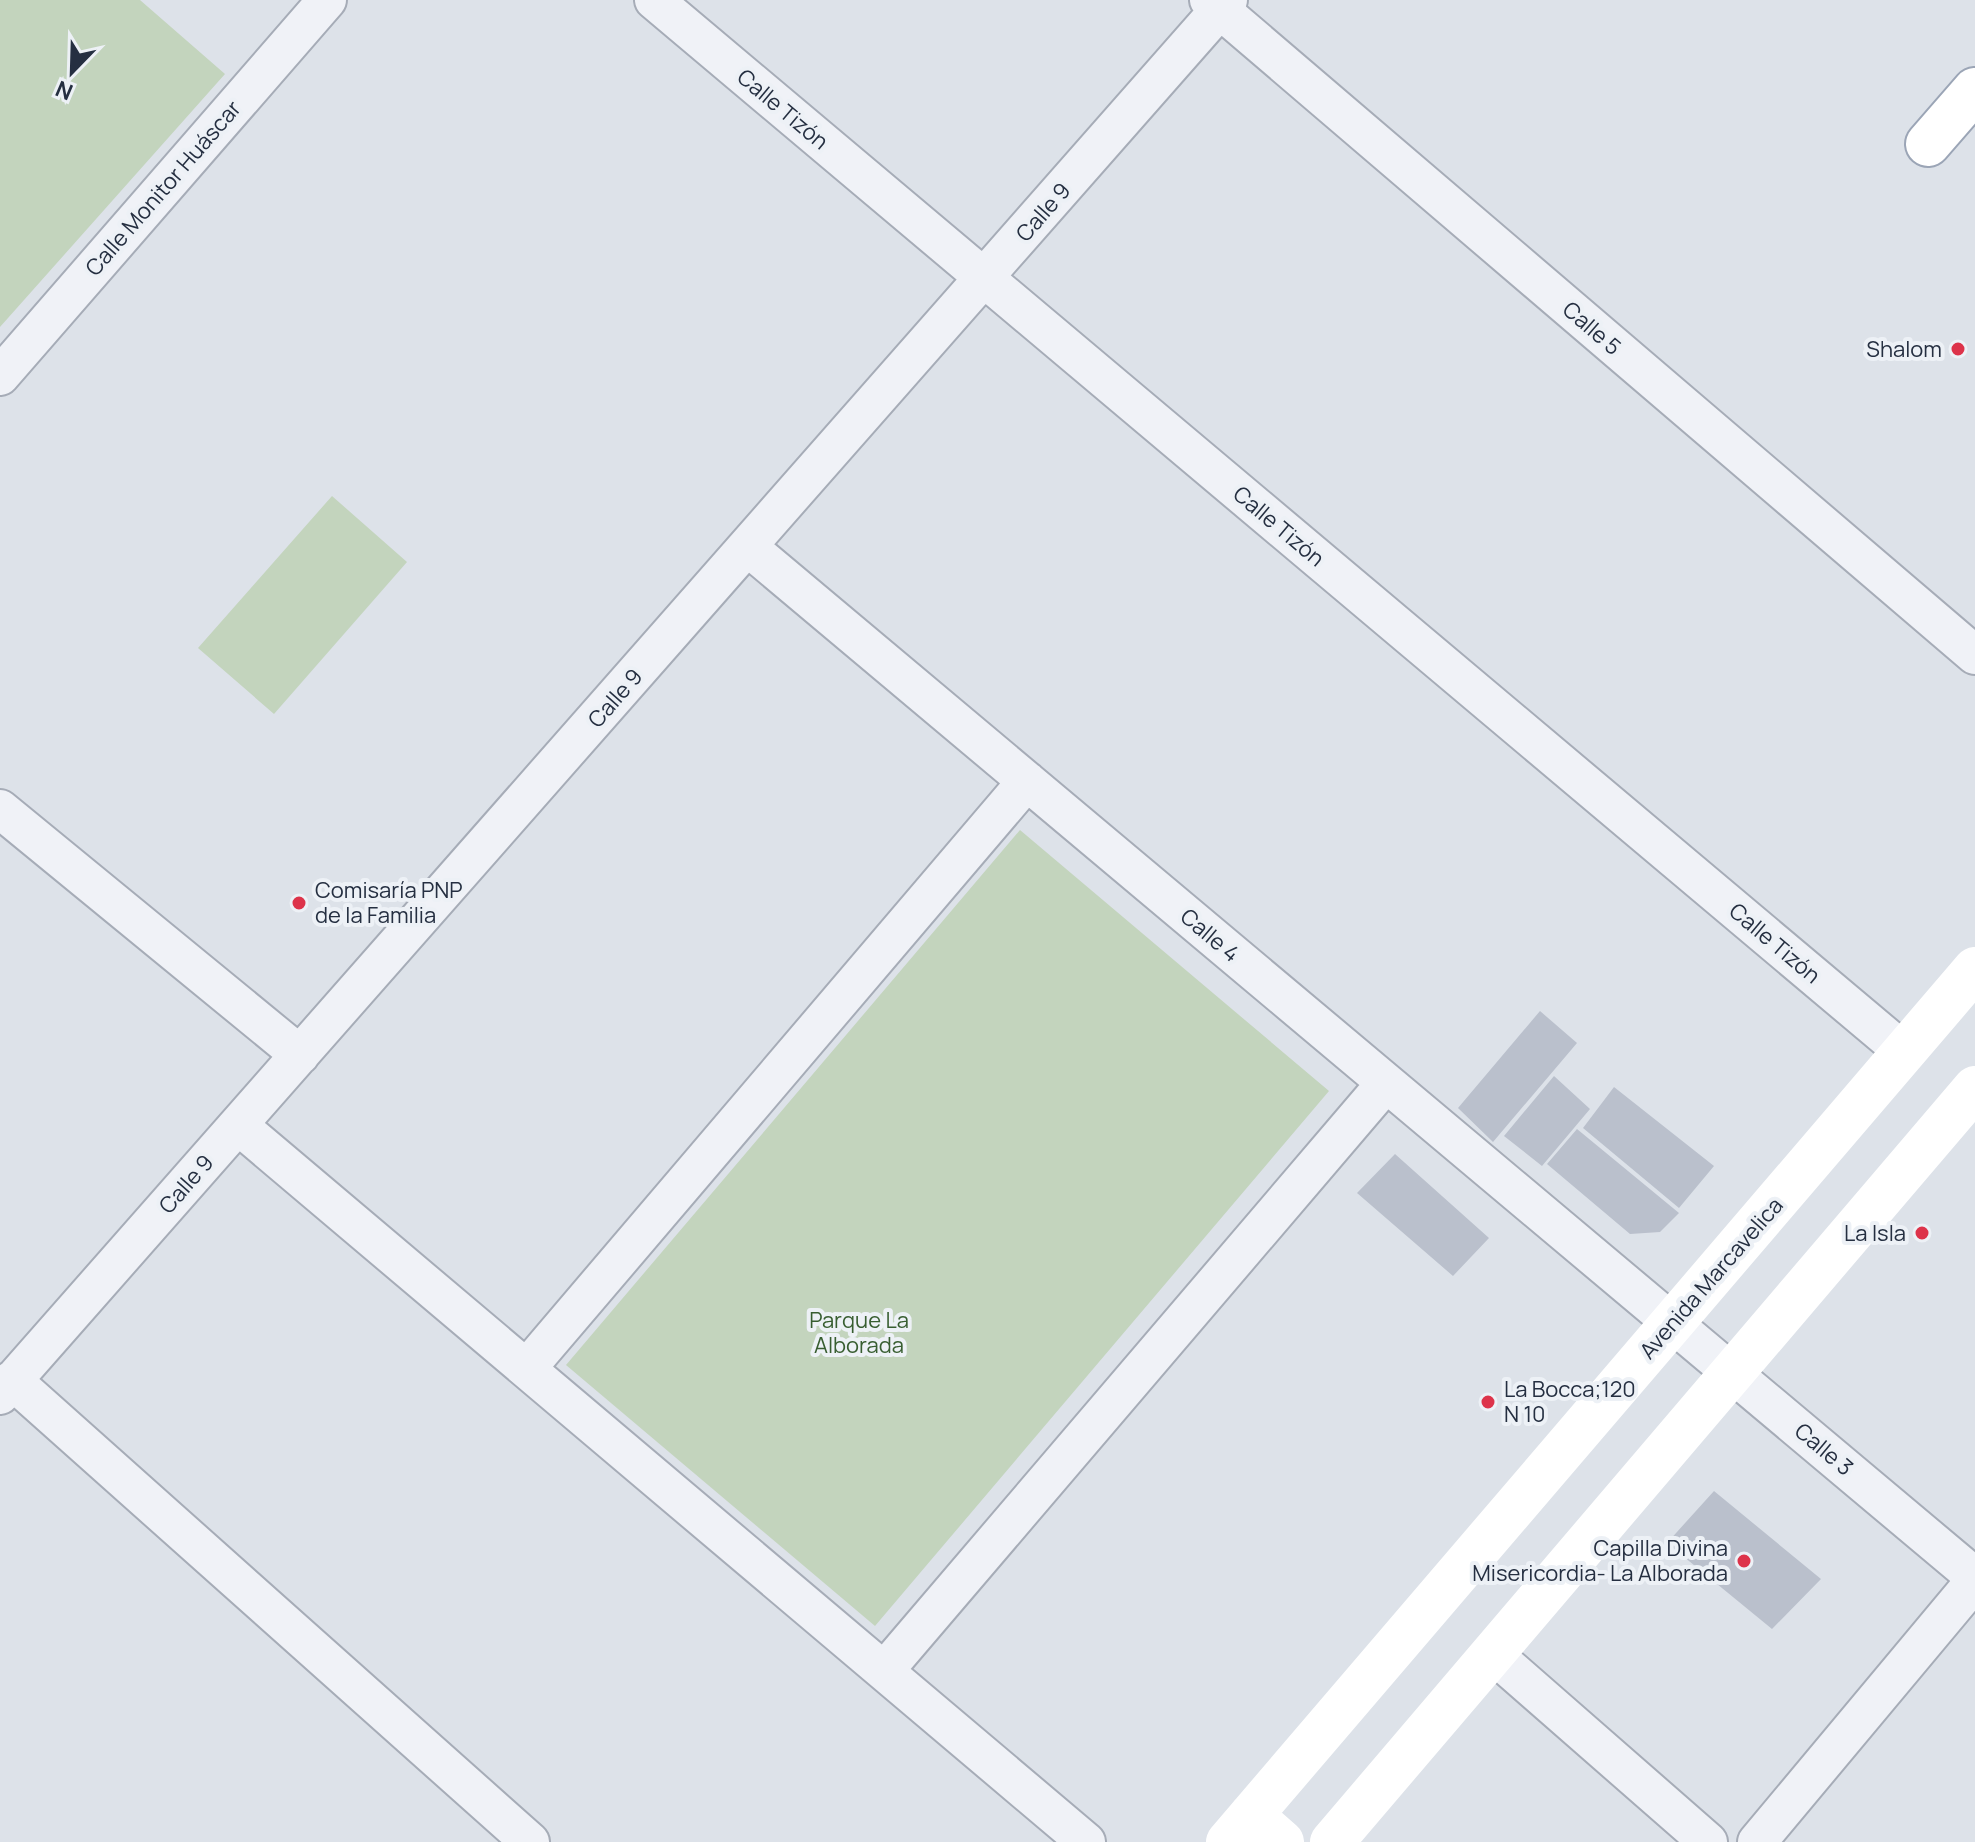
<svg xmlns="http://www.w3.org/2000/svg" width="1975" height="1842" viewBox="0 0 1975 1842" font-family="Manrope,sans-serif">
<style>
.green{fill:#c3d4bd}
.building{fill:#bac0cc}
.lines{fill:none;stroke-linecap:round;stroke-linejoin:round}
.street-casing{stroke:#a6acb7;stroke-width:42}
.primary-casing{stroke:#9ba5b6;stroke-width:48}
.street{stroke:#f0f2f7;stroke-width:38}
.secondary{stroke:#fff;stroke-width:44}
.primary{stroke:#fff;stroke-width:44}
.poi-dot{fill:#dd334a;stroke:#edf1f6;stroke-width:3}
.labels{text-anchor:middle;stroke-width:8;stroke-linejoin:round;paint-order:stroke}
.street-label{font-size:22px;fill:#252f41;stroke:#edf1f6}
.poi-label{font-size:22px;fill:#252f41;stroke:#edf1f6;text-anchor:end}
.park-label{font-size:22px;fill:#385e31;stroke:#edf1f6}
</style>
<rect width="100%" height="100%" fill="#dde2e9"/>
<path class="green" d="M 0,0 L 140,0 L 225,74 L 0,327 Z
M 332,496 L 407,562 L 274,714 L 198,648 Z
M 1020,830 L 1329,1091 L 875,1626 L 566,1365 Z"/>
<path class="building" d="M 1540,1011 L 1577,1043 L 1493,1142 L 1458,1108 Z
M 1554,1076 L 1590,1109 L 1542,1166 L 1504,1136 Z
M 1614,1087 L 1714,1166 L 1679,1208 L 1583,1128 Z
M 1577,1129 L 1679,1213 L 1660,1232 L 1630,1234 L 1547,1164 Z
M 1395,1154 L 1489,1238 L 1453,1276 L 1357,1193 Z
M 1714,1491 L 1821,1579 L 1772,1629 L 1667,1543 Z"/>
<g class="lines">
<g class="street-casing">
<path id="street" d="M 654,0 L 1904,1052
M 1209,0 L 1975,655
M 0,376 L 327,0
M 748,547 L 1975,1577
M 0,809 L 300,1055
M 238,1125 L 1086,1842
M 527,1368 L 1027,781
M 12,1380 L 530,1842
M 0,1395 L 1228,0
M 1493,1654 L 1708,1842
M 884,1671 L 1386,1083
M 1757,1842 L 1975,1581"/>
</g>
<g class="primary-casing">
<path id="primary" d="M 1928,144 L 1975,90"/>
</g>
<use href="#street" class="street"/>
<path class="secondary" d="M 1251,1815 L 1282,1842
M 1228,1842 L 1975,969
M 1332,1842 L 1975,1088"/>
<use href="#primary" class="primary"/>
</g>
<g class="poi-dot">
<circle cx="1958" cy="349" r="8"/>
<circle cx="299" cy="903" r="8"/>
<circle cx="1922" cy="1233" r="8"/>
<circle cx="1488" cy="1402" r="8"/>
<circle cx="1744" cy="1561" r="8"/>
</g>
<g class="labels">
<g class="street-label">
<text transform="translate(783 109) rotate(40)" y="8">Calle Tizón</text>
<text transform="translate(163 188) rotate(-49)" y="8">Calle Monitor Huáscar</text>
<text transform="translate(1043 212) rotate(-49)" y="8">Calle 9</text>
<text transform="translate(1592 328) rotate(41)" y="8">Calle 5</text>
<text transform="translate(1279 526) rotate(40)" y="8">Calle Tizón</text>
<text transform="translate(615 698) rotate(-49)" y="8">Calle 9</text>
<text transform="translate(1210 935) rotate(40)" y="8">Calle 4</text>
<text transform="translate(1775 943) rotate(40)" y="8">Calle Tizón</text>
<text transform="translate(186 1184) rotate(-49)" y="8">Calle 9</text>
<text transform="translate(1711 1278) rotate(-49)" y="8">Avenida Marcavelica</text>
<text transform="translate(1824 1449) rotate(40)" y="8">Calle 3</text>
</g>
<g class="poi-label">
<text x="1942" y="357">Shalom</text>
<text x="315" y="898" text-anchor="start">Comisaría PNP<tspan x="315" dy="25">de la Familia</tspan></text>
<text x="1906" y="1241">La Isla</text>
<text x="1504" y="1397" text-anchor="start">La Bocca;120<tspan x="1504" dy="25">N 10</tspan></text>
<text x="1728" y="1556">Capilla Divina<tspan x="1728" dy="25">Misericordia- La Alborada</tspan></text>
</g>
<g class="park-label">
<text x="859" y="1328">Parque La<tspan x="859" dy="25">Alborada</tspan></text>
</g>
</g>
<g transform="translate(72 72) rotate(203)" stroke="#edf1f6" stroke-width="6" paint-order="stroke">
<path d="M0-6L14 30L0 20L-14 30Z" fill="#252f41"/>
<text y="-12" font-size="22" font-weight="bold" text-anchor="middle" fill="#252f41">N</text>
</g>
</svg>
